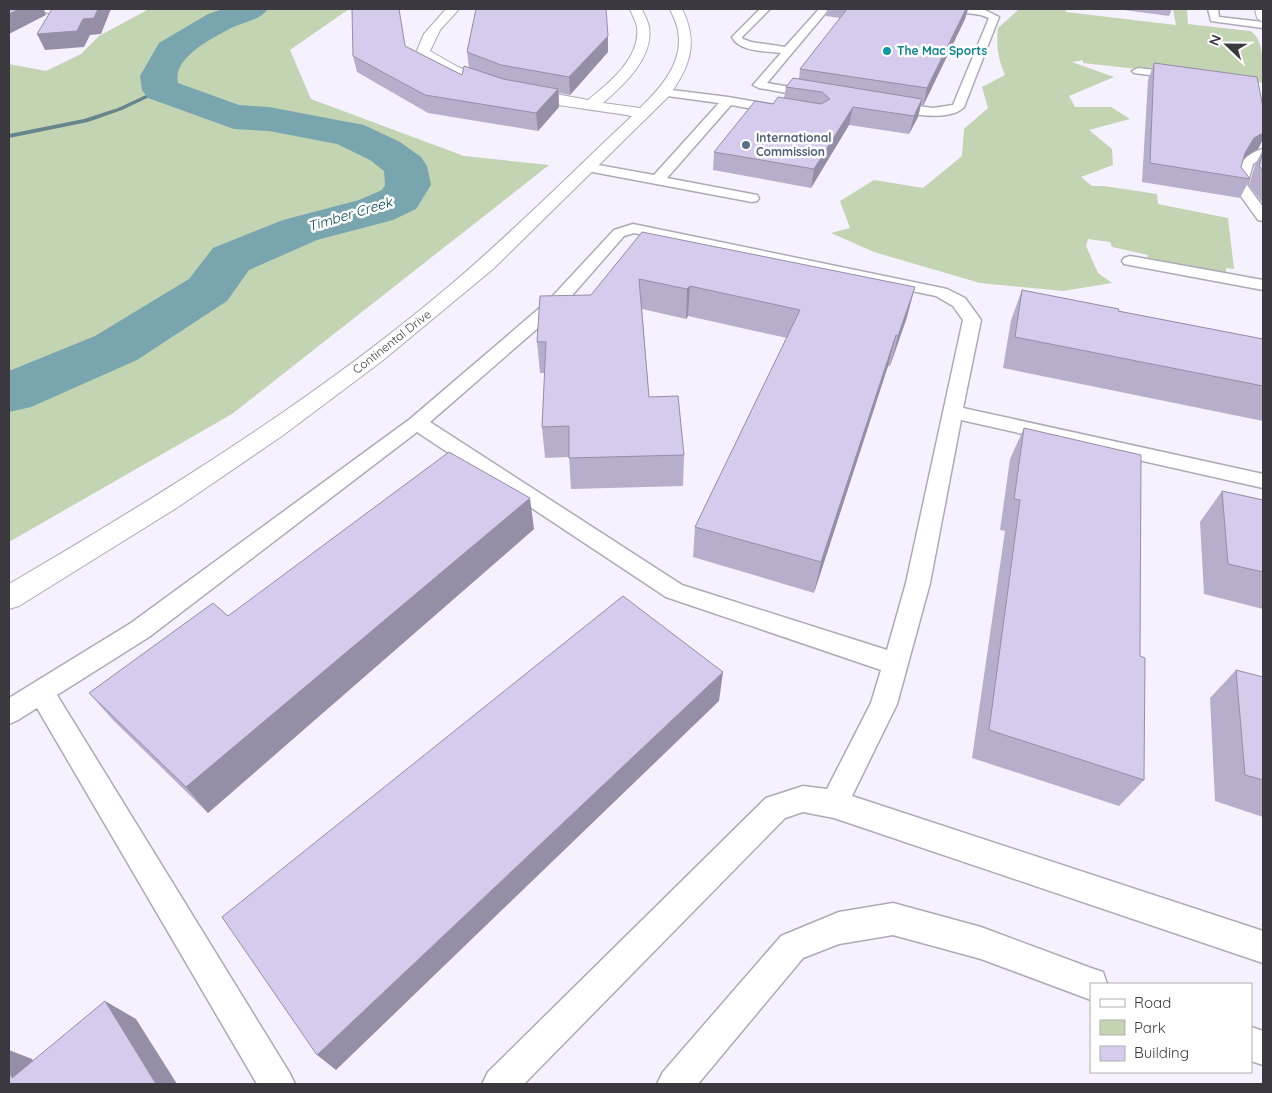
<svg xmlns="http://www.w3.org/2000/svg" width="1272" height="1093" viewBox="0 0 1272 1093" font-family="Quicksand,sans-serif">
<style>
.green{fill:#c3d4b2}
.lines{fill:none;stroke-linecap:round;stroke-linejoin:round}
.stream{fill:#66858d;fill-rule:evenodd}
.river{fill:#79a5af;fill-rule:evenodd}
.service-casing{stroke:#aea9b7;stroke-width:3}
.minor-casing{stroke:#aea9b7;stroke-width:2}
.tertiary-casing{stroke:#aea9b7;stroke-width:2}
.service{fill:#fff;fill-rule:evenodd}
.minor{fill:#fff;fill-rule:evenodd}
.tertiary{fill:#fff;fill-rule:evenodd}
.wall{fill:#b8aecc}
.shaded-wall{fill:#968da6}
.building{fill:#d6caed;stroke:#968da6}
.culture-dot{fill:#0f9aa8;stroke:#fff;stroke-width:2}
.service-dot{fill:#5c6f8a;stroke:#fff;stroke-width:2}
.labels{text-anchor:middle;stroke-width:5;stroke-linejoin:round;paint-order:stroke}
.far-culture-label{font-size:12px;font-weight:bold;fill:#0d838f;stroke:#fff;text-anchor:start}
.far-service-label{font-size:12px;font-weight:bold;fill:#4e5e75;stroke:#fff;text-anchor:start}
.far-street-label{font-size:12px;fill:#3b393f;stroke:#fff}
.far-water-label{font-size:14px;font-style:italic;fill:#004450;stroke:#fff}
</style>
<rect width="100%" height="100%" fill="#f5f1ff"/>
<path class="green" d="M 149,9 L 349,9 L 290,50 L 311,99 L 464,156 L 549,165 L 232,414 L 9,542 L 9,64 L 46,71 L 81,54 L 99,36 Z
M 1019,9 L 1066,9 L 1066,12 L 1176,25 L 1173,9 L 1187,9 L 1188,24 L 1250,31 C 1265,39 1263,69 1263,83 L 1083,63 L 1083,60 L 1072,62 L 1114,77 L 1069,96 L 1075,107 L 1111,107 L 1130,119 L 1089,130 L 1112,149 L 1113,165 L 1081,177 L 1092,186 L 1104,186 L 1157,194 L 1158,204 L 1228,218 L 1234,269 L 1226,268 L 1226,276 L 1146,262 L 1148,255 L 1112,247 L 1110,242 L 1088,239 L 1086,246 L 1098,273 L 1112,283 L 1063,291 L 980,283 L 874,252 L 831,233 L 850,228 L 840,201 L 874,180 L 923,188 L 962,156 L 964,129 L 988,108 L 982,87 L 1005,75 C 998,59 996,45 998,28 Z"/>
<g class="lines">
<path class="stream" d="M 159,89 L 164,90 L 122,110 L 88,122 L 9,138 L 9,134 L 84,119 L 118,108 Z"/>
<path class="river" d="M 223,9 L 268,9 C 259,21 243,22 231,28 C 211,39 172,58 178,83 L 239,105 L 269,107 L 364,125 L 400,142 L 421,157 L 427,166 L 431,185 L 416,209 L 393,220 L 317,240 L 249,270 L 227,301 L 137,360 L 31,407 L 9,412 L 9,371 L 95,336 L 189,279 L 213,248 L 283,220 L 359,200 L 382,190 L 385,185 L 384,171 L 370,160 L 337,144 L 269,131 L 234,129 L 148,98 L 142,90 L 140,76 L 159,43 L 208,14 Z"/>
<g class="service-casing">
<path id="service" d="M 760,9 L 770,9 L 742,37 L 743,39 L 751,42 L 785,47 L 819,9 L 829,9 L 767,83 L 819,92 L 821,94 L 819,96 L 815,98 L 759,88 L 753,85 L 781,53 C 766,51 739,52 732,37 Z
M 952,9 L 983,9 L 999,17 L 964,107 C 949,123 904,113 885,109 L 883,106 L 885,103 L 889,102 L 933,108 L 953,105 L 989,18 L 981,15 L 954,11 Z
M 1208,9 L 1218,9 L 1219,17 L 1263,22 L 1263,28 L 1211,21 Z
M 1138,68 L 1180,73 L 1186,76 L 1180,79 L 1134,73 L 1132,71 Z
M 664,89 L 728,97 L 785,107 L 787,110 L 785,113 L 781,114 L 731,105 L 667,178 L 757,195 L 759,198 L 757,201 L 752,202 L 582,170 L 580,167 L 582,164 L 587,163 L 654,175 L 719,103 L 660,95 L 658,93 Z
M 1263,149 L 1263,157 L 1253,164 L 1247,185 L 1263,207 L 1263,221 L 1258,220 L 1233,185 C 1238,167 1243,154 1263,149 Z
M 633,224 L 947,289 L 965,298 L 981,320 L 963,408 L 1263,474 L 1263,488 L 961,420 L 930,583 L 897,704 L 852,796 L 1263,931 L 1263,963 L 834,818 L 803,812 L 785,818 L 524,1084 L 482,1084 L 488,1072 L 766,798 L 803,786 L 827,789 L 871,703 L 881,670 L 666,597 L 417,432 L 149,637 L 57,695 L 289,1072 L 295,1084 L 257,1084 L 37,708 L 18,720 L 9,724 L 9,698 L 131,623 L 410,419 L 549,300 L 614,230 ZM 634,233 L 936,296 L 953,306 L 963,320 L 906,583 L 887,650 L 682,585 L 430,422 L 561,308 L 624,236 Z
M 1130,256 L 1263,280 L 1263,290 L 1124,264 L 1122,261 L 1124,258 Z
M 893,903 L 981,927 L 1091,968 L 1103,972 L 1107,984 L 1091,984 L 1091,1000 L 981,959 L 893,935 L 839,944 L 803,958 L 698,1084 L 657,1084 L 663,1072 L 781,936 L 839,912 Z
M 1251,1027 L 1263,1031 L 1263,1065 L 1251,1061 Z"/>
</g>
<g class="minor-casing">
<path id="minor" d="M 39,9 L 74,9 L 79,12 C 72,18 46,15 39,9 Z
M 446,9 L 459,9 L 440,30 L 430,51 L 458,67 L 502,84 L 588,100 C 609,83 641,58 637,27 C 636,21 632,15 630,9 L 642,9 C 644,15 648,21 649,27 C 654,57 624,85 603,103 L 640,108 C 661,88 684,62 678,31 C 677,23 673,16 670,9 L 682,9 C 699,43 690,66 669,96 L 493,269 L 382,361 L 282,436 L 178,507 L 19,606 L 9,609 L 9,584 C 161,495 313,401 448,287 C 512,233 571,173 632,116 C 566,105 494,101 435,66 C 429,62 421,59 416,53 L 424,34 Z"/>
</g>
<g class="tertiary-casing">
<path id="tertiary" d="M 1255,9 L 1263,9 L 1263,22 L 1257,18 Z"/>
</g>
<use href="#service" class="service"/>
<use href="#minor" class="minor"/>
<use href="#tertiary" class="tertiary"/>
</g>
<path class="wall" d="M 827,9 L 968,9 L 965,19 L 923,106 L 921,105 L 918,117 L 909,134 L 849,125 L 811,188 L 713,170 L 714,152 L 773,104 L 784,98 L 786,87 L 799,79 L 800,69 L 840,18 L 826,16 Z
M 1124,9 L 1172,9 L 1169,16 L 1124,10 Z
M 405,47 L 462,75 L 469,68 L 467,52 L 608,52 L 570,95 L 559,93 L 559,107 L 538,131 L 428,113 L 357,72 L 353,56 Z
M 1154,63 L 1263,107 L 1263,139 L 1258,149 L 1245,157 L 1244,158 L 1241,167 L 1250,179 L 1240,198 L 1142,182 L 1148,80 Z
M 1263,149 L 1263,202 L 1261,201 L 1249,185 L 1255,165 Z
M 642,232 L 907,317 L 890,366 L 888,366 L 814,593 L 693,557 L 695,527 L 787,338 L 688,316 L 686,319 L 642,309 L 649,397 L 684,455 L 683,486 L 571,489 L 569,457 L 545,458 L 542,427 L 545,373 L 540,373 L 537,342 L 591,295 Z
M 1022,290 L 1118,311 L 1263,339 L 1263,421 L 1003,368 L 1011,320 Z
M 1024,428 L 1140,656 L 1144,780 L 1119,806 L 972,758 L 1005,531 L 1000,530 L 1010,459 Z
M 1222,491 L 1263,500 L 1263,609 L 1204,594 L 1200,522 Z
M 534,529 L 208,813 L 114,721 L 89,693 L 228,616 Z
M 1236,670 L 1263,677 L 1263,817 L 1215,801 L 1210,698 Z"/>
<path class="shaded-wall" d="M 19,9 L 44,9 L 46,15 L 9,34 L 9,14 Z
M 98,9 L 111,9 L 101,34 L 90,35 L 84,47 L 45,50 L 37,34 L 83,19 Z
M 966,9 L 968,9 L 965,19 L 923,106 L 927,88 Z
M 608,36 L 608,52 L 570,95 L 569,77 Z
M 558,89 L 559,107 L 538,131 L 536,113 Z
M 922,99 L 918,117 L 909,134 L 914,116 Z
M 853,107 L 849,125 L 811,188 L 814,169 Z
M 1263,133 L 1263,139 L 1258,149 L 1245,157 L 1235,172 L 1245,153 L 1254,138 Z
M 690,286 L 688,316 L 686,319 L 687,289 Z
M 915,287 L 907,317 L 890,366 L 898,336 Z
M 896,335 L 888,366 L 814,593 L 821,562 Z
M 530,498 L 534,529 L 208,813 L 186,787 Z
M 723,672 L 719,701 L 336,1070 L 317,1055 Z
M 105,1001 L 136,1019 L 177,1084 L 156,1084 Z
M 9,1050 L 32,1059 L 46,1084 L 12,1078 L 9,1071 Z"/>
<path class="building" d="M 9,9 L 19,9 L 9,14 Z
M 52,9 L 98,9 L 94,18 L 83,19 L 77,31 L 37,34 Z
M 352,9 L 399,9 L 405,46 L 462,75 L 464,66 L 503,79 L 558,89 L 536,113 L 425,95 L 353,56 Z
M 476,9 L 606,9 L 608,36 L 569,77 L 501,65 L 467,52 Z
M 847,9 L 966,9 L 927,88 L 800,69 Z
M 1154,63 L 1257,77 L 1263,107 L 1263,133 L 1254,138 L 1245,153 L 1241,167 L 1250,179 L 1150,163 Z
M 793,78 L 922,99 L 914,116 L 853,107 L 814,169 L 714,152 L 755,101 L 773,104 L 778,97 L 821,104 L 830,99 L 822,92 L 786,87 Z
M 1263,152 L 1263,170 L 1259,166 Z
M 642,232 L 915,287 L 898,336 L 896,335 L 821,562 L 695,527 L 800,310 L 690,286 L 687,289 L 639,279 L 649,397 L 678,396 L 684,455 L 569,458 L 569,426 L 542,427 L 546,342 L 537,342 L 540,296 L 591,295 Z
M 1022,290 L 1119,309 L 1118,311 L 1263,339 L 1263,386 L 1015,337 Z
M 1024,428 L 1141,455 L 1140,656 L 1145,658 L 1144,780 L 989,730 L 1020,500 L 1014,499 Z
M 449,452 L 530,498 L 186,787 L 89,693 L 213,603 L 228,616 Z
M 1222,491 L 1263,500 L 1263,572 L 1228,564 Z
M 623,596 L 723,672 L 317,1055 L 222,917 Z
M 1236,670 L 1263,677 L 1263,780 L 1245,775 Z
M 105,1001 L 156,1084 L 9,1084 L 9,1071 L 12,1078 Z"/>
<circle class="culture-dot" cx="887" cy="51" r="5"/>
<circle class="service-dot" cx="746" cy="145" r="5"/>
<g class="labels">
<g class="far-culture-label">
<text x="897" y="55">The Mac Sports</text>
</g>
<g class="far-service-label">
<text x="756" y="142">International<tspan x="756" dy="14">Commission</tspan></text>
</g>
<g class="far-street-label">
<text transform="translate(392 342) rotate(-38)" y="4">Continental Drive</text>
</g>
<g class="far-water-label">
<text transform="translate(350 214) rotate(-17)" y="5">Timber Creek</text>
</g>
</g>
<rect width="1272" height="1093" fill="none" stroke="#3b393f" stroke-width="20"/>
<rect x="1090" y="983" width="162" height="90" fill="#ffffff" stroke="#b1b0b2"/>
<rect x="1100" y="999" width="25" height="8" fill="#ffffff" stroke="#b1b0b2"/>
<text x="1134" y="1008" font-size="15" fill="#3b393f">Road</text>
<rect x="1100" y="1020" width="25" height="15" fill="#c3d4b2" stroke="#b1b0b2"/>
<text x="1134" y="1033" font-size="15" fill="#3b393f">Park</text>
<rect x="1100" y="1046" width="25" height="15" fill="#d6caed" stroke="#b1b0b2"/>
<text x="1134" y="1058" font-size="15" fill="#3b393f">Building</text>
<g transform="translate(1227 45) rotate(292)" stroke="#ffffff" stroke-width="4" paint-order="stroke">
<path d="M0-4L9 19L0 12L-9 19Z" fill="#3b393f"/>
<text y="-8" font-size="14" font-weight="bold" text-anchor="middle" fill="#3b393f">N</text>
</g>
</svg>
